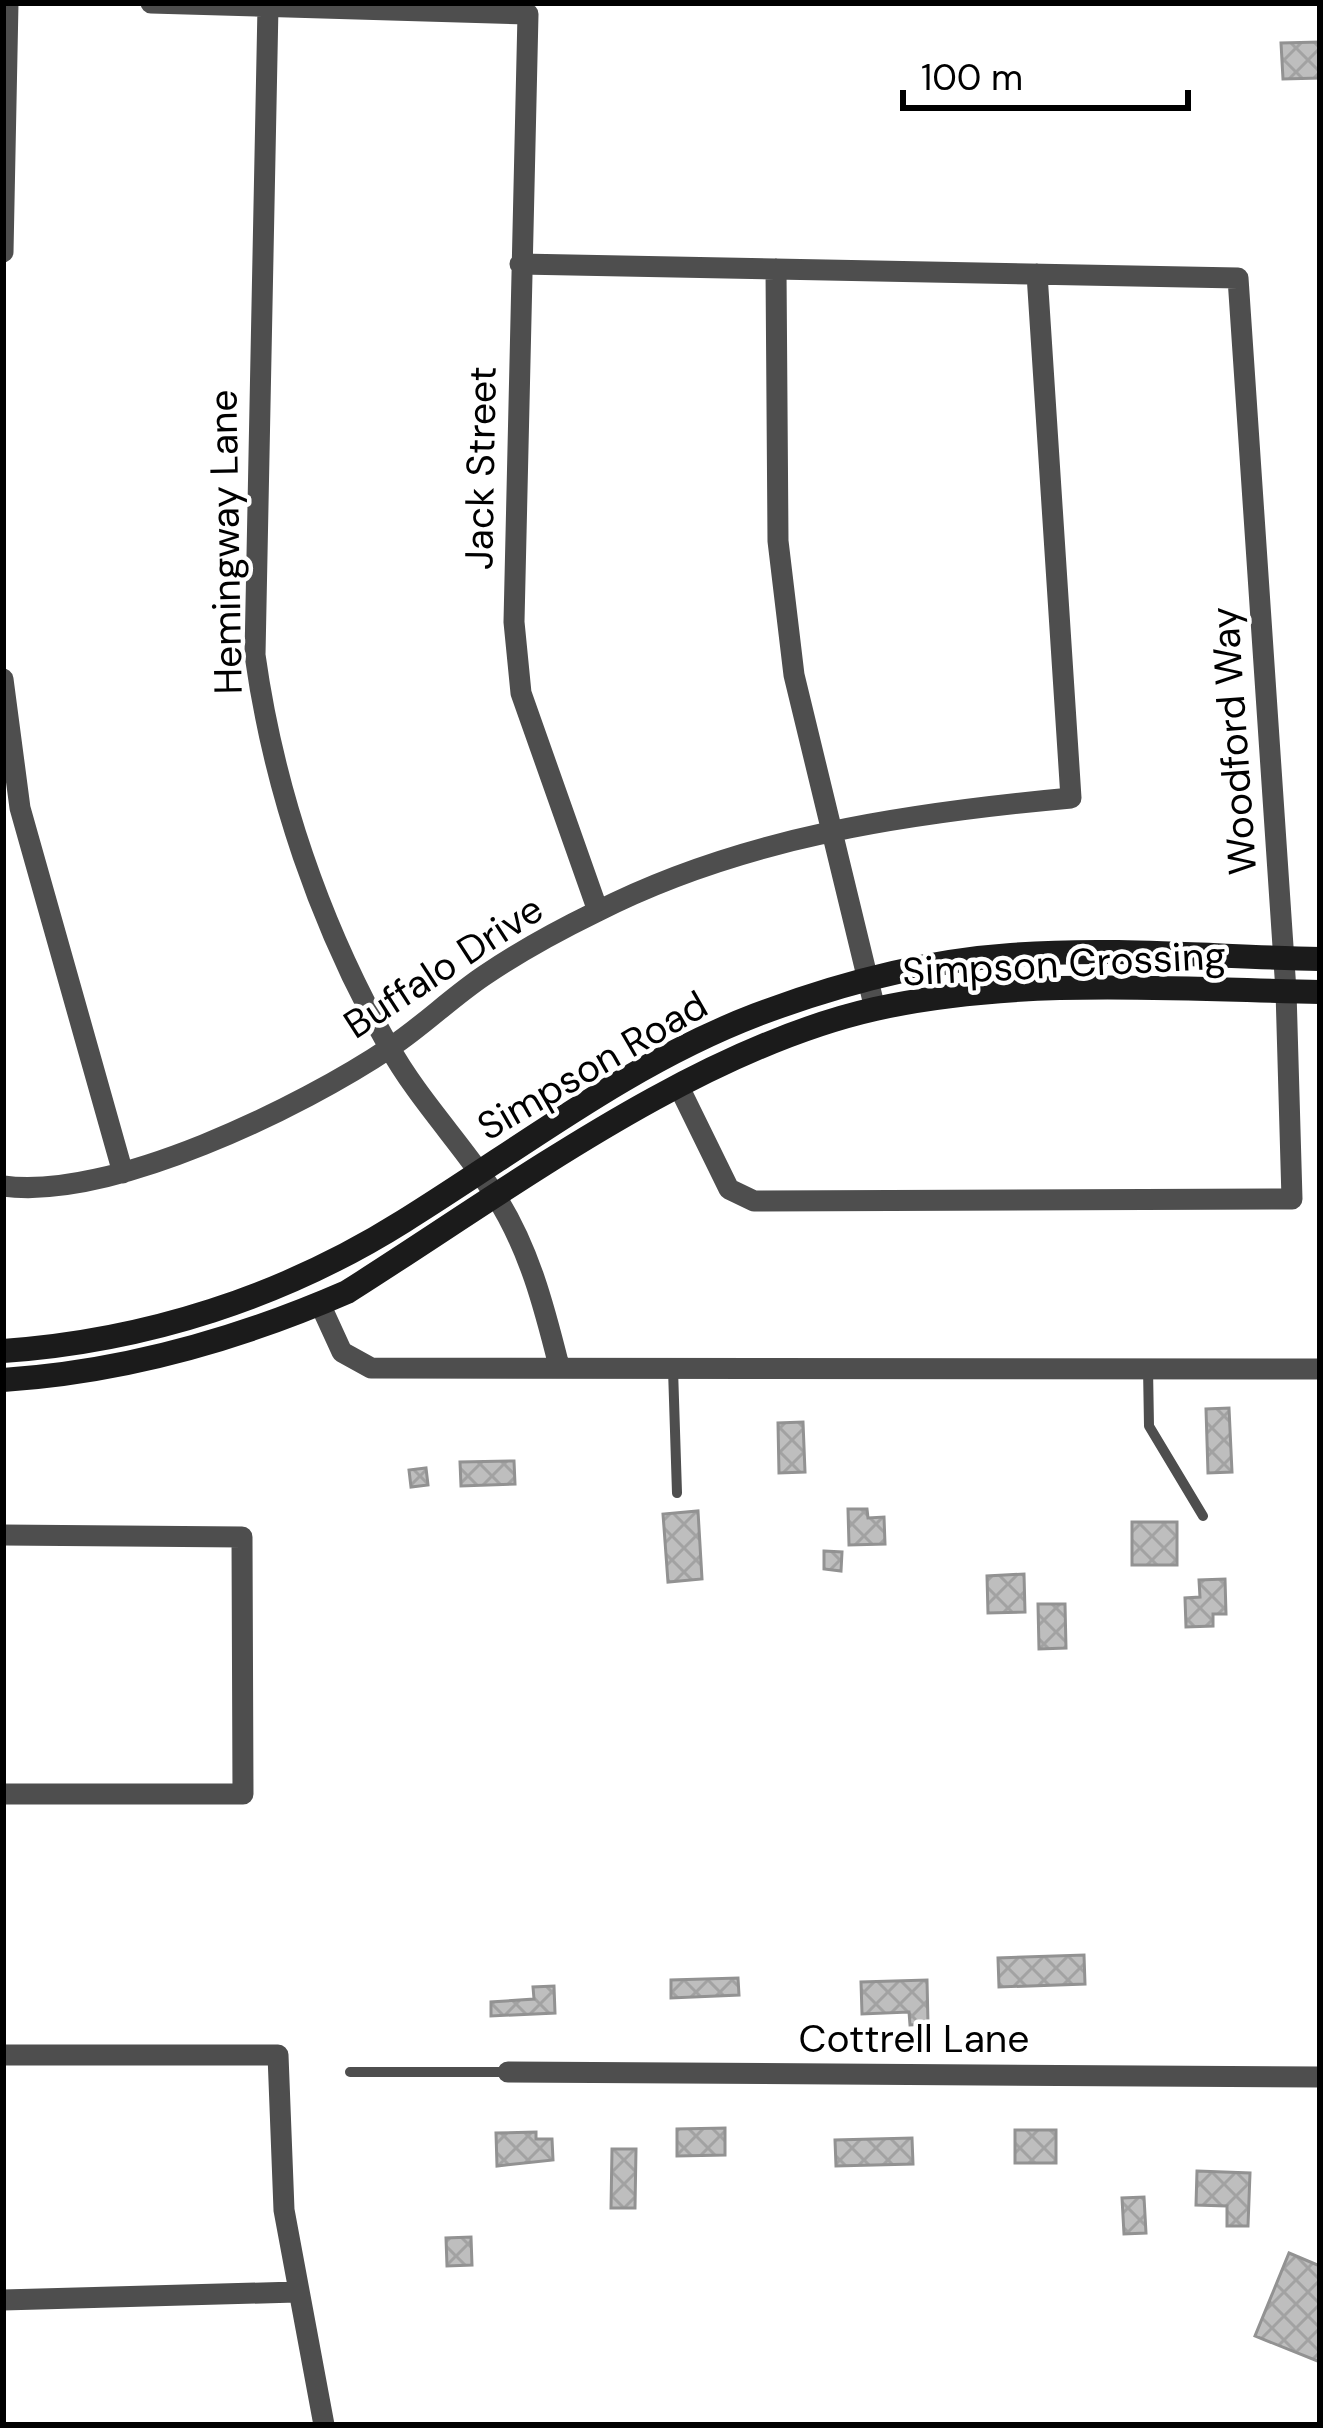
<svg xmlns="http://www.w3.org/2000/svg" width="1323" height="2428" viewBox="0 0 1323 2428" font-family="'DM Sans',sans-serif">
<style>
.building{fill:url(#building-cross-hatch);stroke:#929292;stroke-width:3}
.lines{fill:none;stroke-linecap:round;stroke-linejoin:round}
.lane{stroke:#4e4e4e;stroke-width:10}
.street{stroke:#4e4e4e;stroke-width:21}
.secondary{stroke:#1b1b1b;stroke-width:24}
.labels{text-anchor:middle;stroke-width:9;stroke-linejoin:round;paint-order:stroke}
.street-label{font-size:39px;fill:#000;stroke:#fff}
</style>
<defs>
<pattern id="building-cross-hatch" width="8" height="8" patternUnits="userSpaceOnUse" patternTransform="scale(3)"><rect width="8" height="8" fill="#bebebe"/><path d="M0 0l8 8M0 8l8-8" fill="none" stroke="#a2a2a2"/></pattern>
</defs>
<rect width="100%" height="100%" fill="#fff"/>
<path class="building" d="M 1320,42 L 1320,78 L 1283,79 L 1281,43 Z
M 1229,1408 L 1232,1472 L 1208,1473 L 1206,1409 Z
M 803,1422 L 805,1472 L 779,1473 L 778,1423 Z
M 514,1461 L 515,1484 L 461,1486 L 460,1462 Z
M 426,1468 L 428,1485 L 411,1487 L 409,1470 Z
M 848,1509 L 867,1509 L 868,1518 L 884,1517 L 885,1544 L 849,1545 Z
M 698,1511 L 702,1579 L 668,1582 L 663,1514 Z
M 1132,1522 L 1177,1522 L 1177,1565 L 1132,1565 Z
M 824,1551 L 842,1552 L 841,1571 L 824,1569 Z
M 1024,1574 L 1025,1612 L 988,1613 L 987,1576 Z
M 1225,1579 L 1226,1614 L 1213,1614 L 1213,1626 L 1186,1627 L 1185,1598 L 1200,1597 L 1199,1580 Z
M 1038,1604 L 1065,1604 L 1066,1648 L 1039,1649 Z
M 1084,1955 L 1085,1984 L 999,1987 L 998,1958 Z
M 738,1978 L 739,1995 L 671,1998 L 671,1980 Z
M 927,1980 L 928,2024 L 910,2025 L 909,2012 L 862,2014 L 861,1982 Z
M 554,1986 L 555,2013 L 491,2016 L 491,2002 L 534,1999 L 533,1987 Z
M 725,2128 L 725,2155 L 677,2156 L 677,2129 Z
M 1015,2130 L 1056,2130 L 1056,2163 L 1015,2163 Z
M 536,2132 L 536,2139 L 552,2139 L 553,2160 L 497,2166 L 496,2133 Z
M 912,2138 L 913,2164 L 836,2166 L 835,2140 Z
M 612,2149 L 636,2149 L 635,2208 L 611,2208 Z
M 1197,2171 L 1250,2173 L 1248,2226 L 1227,2226 L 1227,2206 L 1196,2205 Z
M 1144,2197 L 1146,2233 L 1124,2234 L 1122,2198 Z
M 471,2237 L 472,2265 L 447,2266 L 446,2238 Z
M 1289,2253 L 1320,2266 L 1320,2362 L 1255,2336 Z"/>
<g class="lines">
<path class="lane" d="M 1148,1368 L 1149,1426 L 1203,1516
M 673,1369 L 677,1493
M 350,2072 L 508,2072"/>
<path class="street" d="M 151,3 L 528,14 L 514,622 L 521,693 L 598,911
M 268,6 L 255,655 C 274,791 320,925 388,1045 C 417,1098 462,1144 495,1195 C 529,1248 544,1306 559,1366
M 3,252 L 8,3
M 520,264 L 1238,278 L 1286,991 L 1292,1199 L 754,1201 L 729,1189 L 679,1087
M 776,269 L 778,541 L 794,675 L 875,1009
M 3,679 L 20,808 L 123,1173
M 3,1186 C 110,1201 302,1107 391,1047 C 424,1025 452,997 485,975 C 519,952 559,930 596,912 C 743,837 908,813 1071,798 L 1037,274
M 320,1304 L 342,1352 L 371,1368 L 1320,1369
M 3,1535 L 242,1537 L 243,1794 L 3,1794
M 3,2055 L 278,2055 L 284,2210 L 324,2425
M 508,2072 L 1320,2077
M 3,2300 L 296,2292"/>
<path class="secondary" d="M 3,1351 C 146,1341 283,1297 404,1221 C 520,1149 628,1064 756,1015 C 838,984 924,961 1011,955 C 1113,947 1218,957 1320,959
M 3,1380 C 123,1372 237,1340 347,1292 C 504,1193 693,1050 875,1009 C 1018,977 1175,989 1320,992"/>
</g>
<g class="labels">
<g class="street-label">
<text transform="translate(480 468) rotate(-89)" y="14">Jack Street</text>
<text transform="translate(225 542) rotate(-91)" y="14">Hemingway Lane</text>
<text transform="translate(1233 741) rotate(-94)" y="14">Woodford Way</text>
<text transform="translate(1064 963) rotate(-3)" y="14">Simpson Crossing</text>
<text transform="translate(443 966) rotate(-33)" y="14">Buffalo Drive</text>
<text transform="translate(592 1065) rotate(-30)" y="14">Simpson Road</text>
<text x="914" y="2052">Cottrell Lane</text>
</g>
</g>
<rect width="1323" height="2428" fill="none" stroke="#000000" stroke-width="12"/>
<path d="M903 90v18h285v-18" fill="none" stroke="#000000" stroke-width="6"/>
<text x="921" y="90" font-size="36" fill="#000000" stroke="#ffffff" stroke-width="9" paint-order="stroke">100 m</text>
</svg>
